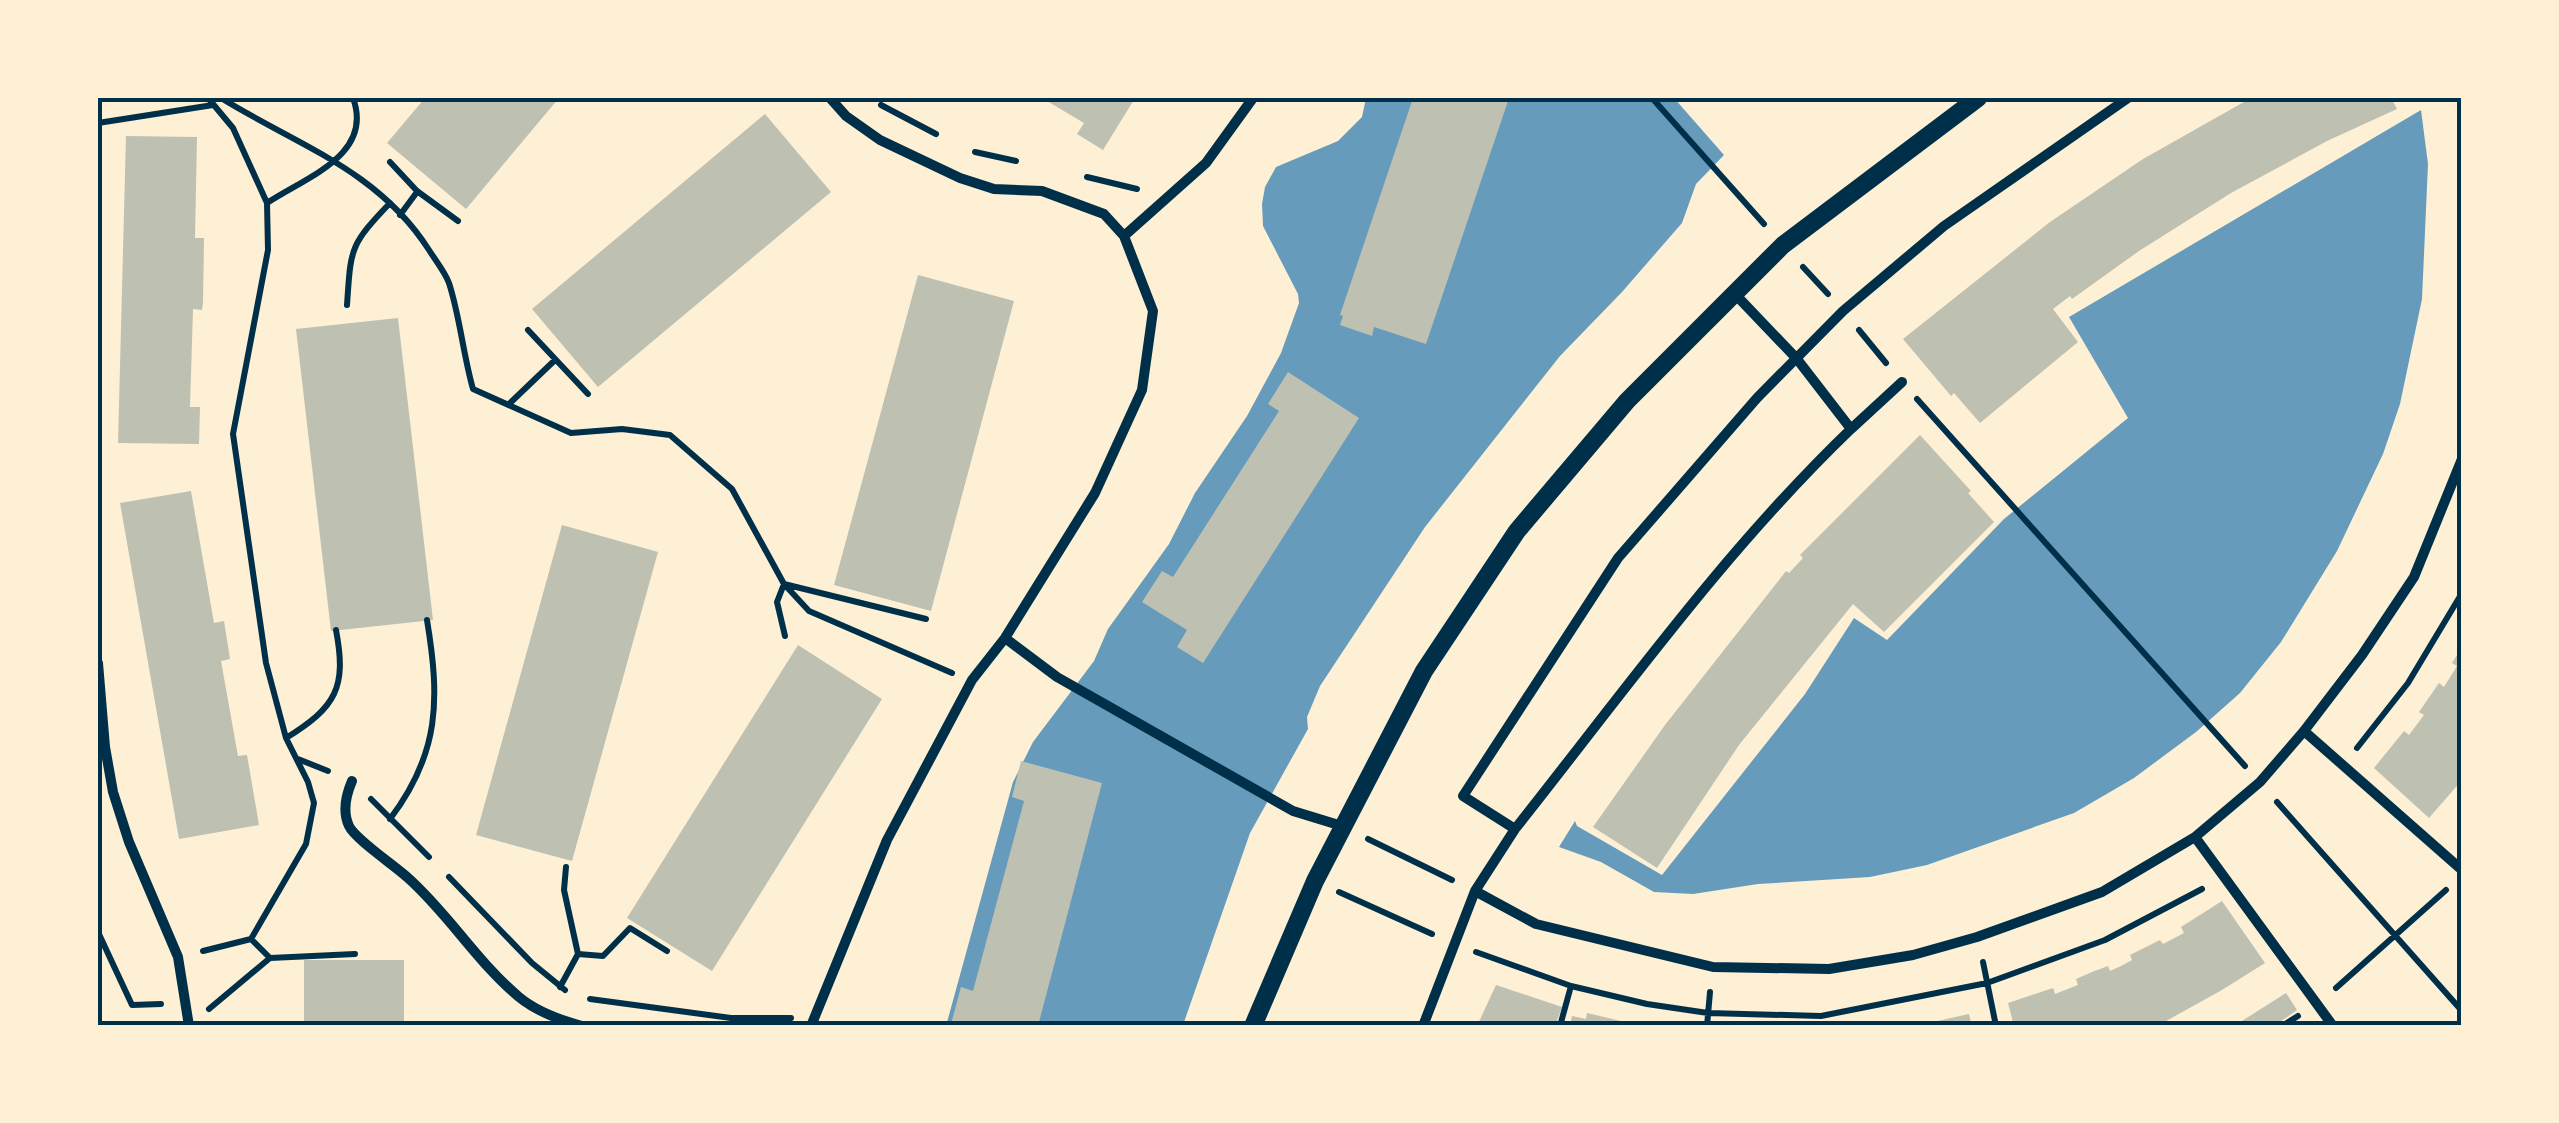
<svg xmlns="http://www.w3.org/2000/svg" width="2559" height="1123" viewBox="0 0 2559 1123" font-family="'Asap Condensed',sans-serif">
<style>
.water{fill:#669bbc}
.building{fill:#bec0b2}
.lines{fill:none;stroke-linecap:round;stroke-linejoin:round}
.path{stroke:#003049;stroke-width:6}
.minor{stroke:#003049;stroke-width:10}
.tertiary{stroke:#003049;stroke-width:18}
.neatline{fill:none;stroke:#003049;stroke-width:4}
</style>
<rect width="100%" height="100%" fill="#fdf0d5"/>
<path class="water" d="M 1366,98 L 1674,98 L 1724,155 L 1696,184 L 1682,223 L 1622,292 L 1560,356 L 1425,527 L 1320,686 L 1307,717 L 1308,729 L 1250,833 L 1183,1025 L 946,1026 L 1013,782 L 1033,742 L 1094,661 L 1108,629 L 1169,544 L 1195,493 L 1247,416 L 1281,353 L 1299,303 L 1298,294 L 1263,226 L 1262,204 L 1265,187 L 1276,167 L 1338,141 L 1362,117 Z
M 2421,110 L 2428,164 L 2422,299 L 2400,404 L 2383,454 L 2337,551 L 2281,642 L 2240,693 L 2196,732 L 2134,778 L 2074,813 L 1927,865 L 1870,877 L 1758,884 L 1693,894 L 1654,892 L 1601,862 L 1559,847 L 1575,821 L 1577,826 L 1662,875 L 1805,694 L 1854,618 L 1887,640 L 2004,519 L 2128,418 L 2069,317 Z"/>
<path class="building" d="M 425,98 L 559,98 L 466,209 L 387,143 Z
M 1042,98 L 1135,98 L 1103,150 L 1077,134 L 1084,123 Z
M 1413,98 L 1509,98 L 1426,344 L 1374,327 L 1372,336 L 1340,325 L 1343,316 L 1340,315 Z
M 2251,98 L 2391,98 L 2397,109 L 2327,141 L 2231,193 L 2139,251 L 2072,299 L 2070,296 L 2053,309 L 2078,342 L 1980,423 L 1954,393 L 1951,396 L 1903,339 L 2050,222 L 2143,159 Z
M 765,114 L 831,192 L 598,387 L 532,309 Z
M 126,136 L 197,137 L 195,238 L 204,238 L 203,303 L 202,310 L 193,309 L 190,407 L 200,407 L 199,444 L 118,443 Z
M 918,275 L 1014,301 L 931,611 L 834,585 Z
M 398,318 L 433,620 L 331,631 L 296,329 Z
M 1288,372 L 1359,418 L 1203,663 L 1177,647 L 1187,630 L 1142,602 L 1162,571 L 1173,577 L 1279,411 L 1268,404 Z
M 1920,435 L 1971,491 L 1968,493 L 1994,522 L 1884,632 L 1853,604 L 1739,745 L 1657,868 L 1593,827 L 1665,725 L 1786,571 L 1789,573 L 1803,558 L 1800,555 Z
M 191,491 L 214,623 L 224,621 L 230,659 L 221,661 L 238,756 L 247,755 L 259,825 L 179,839 L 120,503 Z
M 562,525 L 658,552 L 572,861 L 476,835 Z
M 798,645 L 882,699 L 712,971 L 627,918 Z
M 2462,647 L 2462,780 L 2429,818 L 2374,768 L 2404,731 L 2409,735 L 2424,715 L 2419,712 L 2439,683 L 2444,687 L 2457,666 L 2452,663 Z
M 1021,761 L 1102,783 L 1038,1026 L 955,1026 L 951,1024 L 961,987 L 973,991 L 1024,801 L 1012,797 Z
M 2222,901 L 2265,963 L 2222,990 L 2157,1026 L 2014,1026 L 2008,1003 L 2053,988 L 2055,994 L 2078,985 L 2076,979 L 2092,972 L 2108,966 L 2110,971 L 2121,966 L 2132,960 L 2130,955 L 2160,940 L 2163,944 L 2184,933 L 2181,927 Z
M 304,960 L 404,960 L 404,1026 L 304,1026 Z
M 1496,985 L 1562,1007 L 1555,1026 L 1477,1026 Z
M 2286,993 L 2297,1010 L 2274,1026 L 2234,1026 Z
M 1587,1013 L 1621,1021 L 1620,1026 L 1570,1026 L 1572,1016 L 1586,1019 Z
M 1969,1014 L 1972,1026 L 1924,1026 L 1924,1024 Z"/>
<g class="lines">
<path class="path" d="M 221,98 C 297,145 378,170 429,250 C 436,261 445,272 449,283 C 460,317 463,354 473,389 L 571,433 L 622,429 L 670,435 L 732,489 L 784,584 L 809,611 L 952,673
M 1652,98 L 1764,224
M 881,105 L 936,134
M 98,123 L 213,105
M 975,152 L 1016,161
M 390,162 L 417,191 L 458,221
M 1087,177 L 1137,189
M 267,203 C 306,177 374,155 353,98
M 400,215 L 417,192
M 1803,267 L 1828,294
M 347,305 C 351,248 349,246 390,203
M 528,330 L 588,394
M 1859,330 L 1886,363
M 1917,399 L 2245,766
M 509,404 L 555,360
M 785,636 L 777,602 L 784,584 L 926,619
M 286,738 C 336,707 347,688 336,630
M 2357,748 L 2408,683 L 2462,593
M 298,759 L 328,771
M 371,799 L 429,857
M 2277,802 L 2462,1011
M 390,819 C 440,753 440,699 427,620
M 1368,839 L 1452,880
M 449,877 L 532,963 L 565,990
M 1339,892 L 1432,934
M 98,932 L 132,1005 L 161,1004
M 251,939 L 270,958
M 203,951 L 251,939 L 306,844 L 314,803 L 308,782 L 286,738 L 266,663 L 233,434 L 268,250 L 267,203 L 233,128 L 208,98
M 1476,952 L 1571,986 L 1647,1004 L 1708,1013 L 1821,1016 L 1987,983 L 2105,940 L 2202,889
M 578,954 L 603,956 L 630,928 L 667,951
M 1983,962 L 1996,1026
M 560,987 L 578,954 L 564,890 L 566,867
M 2336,988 L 2446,890
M 590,999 L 731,1018 L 791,1018
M 209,1009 L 270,958 L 355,954
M 1560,1026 L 1571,986
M 1707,1026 L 1710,992
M 2282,1026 L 2298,1016"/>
<path class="minor" d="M 1124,236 L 1206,163 L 1253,98
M 1851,429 L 1902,382
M 1005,638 L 1057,677 L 1293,811 L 1342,826
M 98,663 L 105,747 L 113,792 L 129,842 L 178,957 L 189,1026
M 2304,731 L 2462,870
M 352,781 C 346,795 342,811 349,826 C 355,839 394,865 407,877 C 448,913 477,962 519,997 C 537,1012 560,1020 582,1026
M 1515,829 C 1623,693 1725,550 1851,429 L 1797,359 L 1734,293
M 2195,837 L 2333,1026
M 1475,891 L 1536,924 L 1713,967 L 1829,969 L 1913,955 L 1977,937 L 2102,892 L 2195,837 L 2260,782 L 2304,731 L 2362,655 L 2414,577 L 2462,459
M 811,1026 L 887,840 L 972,680 L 1005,638 L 1095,493 L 1142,390 L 1153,311 L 1124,236 L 1104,214 L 1042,191 L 994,189 L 960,178 L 880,140 L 846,116 L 830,98
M 1423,1026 L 1475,891 L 1515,829 L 1463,796 L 1618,558 L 1757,398 L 1843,311 L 1944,226 L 2128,98"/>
<path class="tertiary" d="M 1253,1026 L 1315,881 L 1424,671 L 1517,531 L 1627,401 L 1783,245 L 1978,98"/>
</g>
<rect width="2559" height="1123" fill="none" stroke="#fdf0d5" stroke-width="200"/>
<rect x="100" y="100" width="2359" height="923" class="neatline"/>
</svg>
